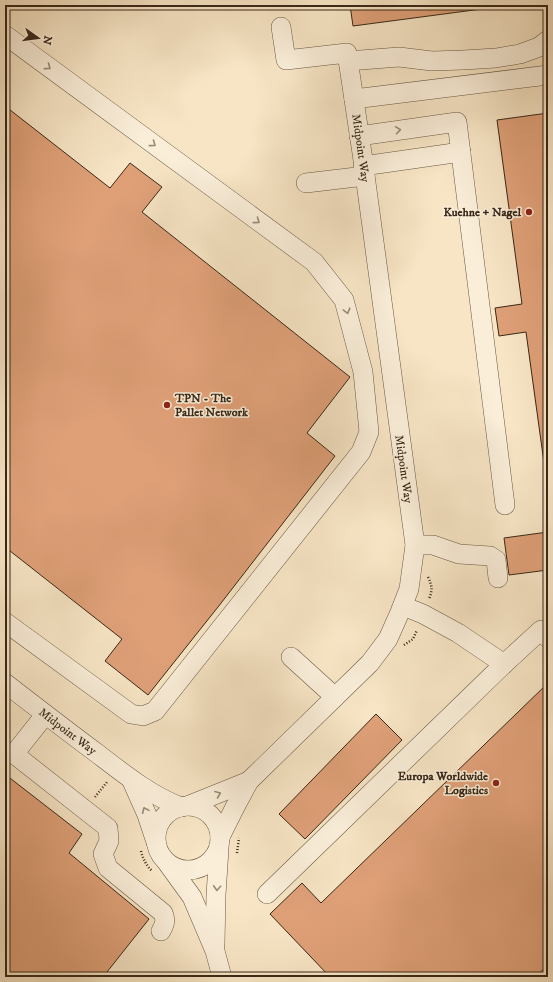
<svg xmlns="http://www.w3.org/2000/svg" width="553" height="982" viewBox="0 0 553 982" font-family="'IM FELL DW Pica',serif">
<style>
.building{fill:#dfa078;stroke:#382818}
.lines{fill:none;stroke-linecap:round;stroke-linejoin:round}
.minor-casing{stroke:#685743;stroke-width:20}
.path{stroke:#382818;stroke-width:2.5;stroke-dasharray:1 2;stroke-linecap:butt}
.minor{stroke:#faeed9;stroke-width:19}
.oneway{stroke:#998b78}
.poi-dot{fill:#8f2418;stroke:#faeed9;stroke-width:1.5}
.labels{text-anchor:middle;stroke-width:3;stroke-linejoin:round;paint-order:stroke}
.street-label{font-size:12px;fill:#382818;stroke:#faeed9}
.poi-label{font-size:12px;font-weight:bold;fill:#382818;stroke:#faeed9;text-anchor:end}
</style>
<rect width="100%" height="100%" fill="#f7e5c5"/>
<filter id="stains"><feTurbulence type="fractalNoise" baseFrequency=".005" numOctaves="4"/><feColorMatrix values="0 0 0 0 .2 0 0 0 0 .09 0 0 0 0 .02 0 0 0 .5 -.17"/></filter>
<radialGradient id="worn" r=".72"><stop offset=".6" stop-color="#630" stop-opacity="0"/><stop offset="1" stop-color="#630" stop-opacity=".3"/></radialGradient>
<path class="building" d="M 350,5 L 512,5 L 353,26 Z
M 5,106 L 110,188 L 130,163 L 162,187 L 142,212 L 350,377 L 307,433 L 335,456 L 218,607 L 148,695 L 105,661 L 122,639 L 5,547 Z
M 548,113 L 548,492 L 526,332 L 499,336 L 495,308 L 522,304 L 497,120 Z
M 548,532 L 548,570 L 509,575 L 504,538 Z
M 548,683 L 548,965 L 535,977 L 330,977 L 270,914 L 302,883 L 321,903 Z
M 376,714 L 402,740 L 305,839 L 279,814 Z
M 6,775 L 82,834 L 69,853 L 149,919 L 103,977 L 5,977 L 5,776 Z"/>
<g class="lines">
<g class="minor-casing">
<g id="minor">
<path d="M 5,35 L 314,262 L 344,300 L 363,372 L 369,432 L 361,452 L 155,711 L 143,716 L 131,714 L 5,622"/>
<path d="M 348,61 L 399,57 L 432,61 L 463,60 L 496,58 L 520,54 L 539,47 L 548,40"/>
<path d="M 354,99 L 548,75"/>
<path d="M 359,136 L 457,122 L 505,505"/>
<path d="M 363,166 L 461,152"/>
<path d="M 306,183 L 365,176"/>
<path d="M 415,545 L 433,545 L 459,554 L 490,556 L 496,560 L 498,578"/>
<path d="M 403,606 L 423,614 L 458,633 L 504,664"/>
<path d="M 291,657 L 335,697"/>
<path id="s1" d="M 5,683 C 36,707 67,731 98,754 C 124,774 150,795 181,807"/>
<path d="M 45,715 L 14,754 L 108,828 L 109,841 L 103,854 L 108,868 L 163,913 C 166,920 165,924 161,931"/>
<path d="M 131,779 L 147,815 L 156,842"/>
<path d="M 187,806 L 249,781"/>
<circle cx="188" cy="838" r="32"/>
<path d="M 220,837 L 235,807 L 249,781 L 370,663 L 388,639 L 400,612 L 409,589 L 415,545 L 362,153 L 347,53 L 286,60 L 281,27"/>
<path d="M 168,864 L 192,897 L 215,951 L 222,977"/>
<path d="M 267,894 L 504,664 L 541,630 L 548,638"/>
<path d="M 215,944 L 216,895 L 219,849"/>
</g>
</g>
<path class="path" d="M 428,577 C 432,586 433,589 429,599
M 404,645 L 413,639 L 417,630
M 95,797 L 107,782
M 141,851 C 143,859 146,865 152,871
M 237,853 L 239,838"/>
<use href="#minor" class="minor"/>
</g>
<defs><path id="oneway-chevron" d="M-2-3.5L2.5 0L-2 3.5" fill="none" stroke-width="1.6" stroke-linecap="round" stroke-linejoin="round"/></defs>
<g class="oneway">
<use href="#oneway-chevron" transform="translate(48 67) rotate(36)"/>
<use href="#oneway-chevron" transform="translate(398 130) rotate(-8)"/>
<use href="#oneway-chevron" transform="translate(153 144) rotate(36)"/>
<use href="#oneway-chevron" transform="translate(257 221) rotate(36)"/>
<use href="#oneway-chevron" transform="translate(347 311) rotate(75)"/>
<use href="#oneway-chevron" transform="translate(218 794) rotate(-22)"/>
<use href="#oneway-chevron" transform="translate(145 810) rotate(-114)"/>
<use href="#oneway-chevron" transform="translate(217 888) rotate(93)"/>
</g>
<g class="poi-dot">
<circle cx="529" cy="212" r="4"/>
<circle cx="167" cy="405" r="4"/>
<circle cx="496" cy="783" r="4"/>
</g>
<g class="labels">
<g class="street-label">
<text transform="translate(361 148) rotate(82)" y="4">Midpoint Way</text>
<text transform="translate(404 469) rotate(82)" y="4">Midpoint Way</text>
<text dy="4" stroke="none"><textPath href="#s1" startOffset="79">Midpoint Way</textPath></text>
</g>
<g class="poi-label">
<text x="521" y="216">Kuehne + Nagel</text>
<text x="175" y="402" text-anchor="start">TPN - The<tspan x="175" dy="14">Pallet Network</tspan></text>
<text x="488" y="780">Europa Worldwide<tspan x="488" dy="14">Logistics</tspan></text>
</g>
</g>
<rect width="553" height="982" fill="none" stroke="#f7e5c5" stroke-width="20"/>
<rect x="6" y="6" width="541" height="970" fill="none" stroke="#382818" stroke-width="2"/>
<rect x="10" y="10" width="533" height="962" fill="none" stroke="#382818"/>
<g transform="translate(38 38) rotate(104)" stroke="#faeed9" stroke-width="3" paint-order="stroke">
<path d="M0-3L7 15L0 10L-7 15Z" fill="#382818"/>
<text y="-6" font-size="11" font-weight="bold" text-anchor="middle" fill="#382818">N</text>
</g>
<rect width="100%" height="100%" filter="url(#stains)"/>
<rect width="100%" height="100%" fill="url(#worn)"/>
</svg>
